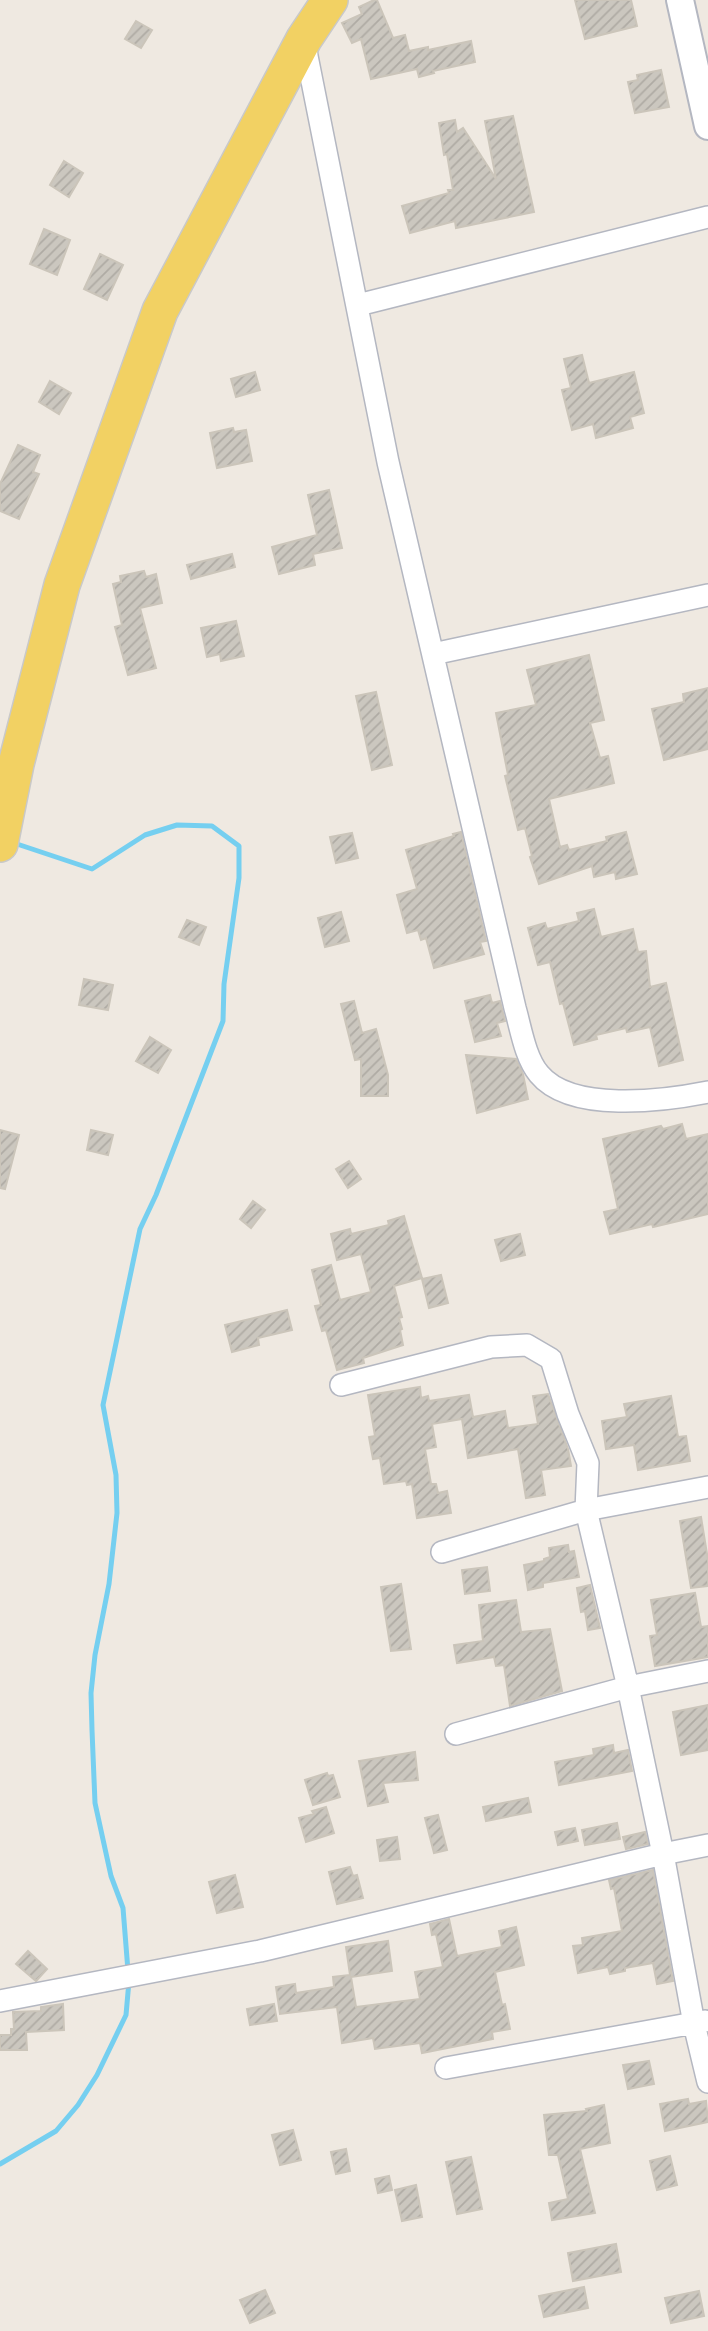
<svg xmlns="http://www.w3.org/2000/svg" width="708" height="2331" viewBox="0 0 708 2331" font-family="'Noto Sans',sans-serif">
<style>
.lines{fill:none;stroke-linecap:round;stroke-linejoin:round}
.stream{stroke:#75cff0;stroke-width:5}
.building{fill:url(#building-hatch);stroke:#cbc5ba;stroke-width:2}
.minor-casing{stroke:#b4b7c1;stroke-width:24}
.tertiary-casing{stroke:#b4b7c1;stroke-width:30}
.primary-casing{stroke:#c9c9c9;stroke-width:38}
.minor{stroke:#fff;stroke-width:21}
.tertiary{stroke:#fff;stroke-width:26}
.primary{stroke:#f2d163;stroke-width:35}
</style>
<defs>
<pattern id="building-hatch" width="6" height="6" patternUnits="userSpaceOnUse" patternTransform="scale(1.75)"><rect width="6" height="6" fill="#cbc7bf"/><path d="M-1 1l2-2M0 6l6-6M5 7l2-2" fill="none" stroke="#afaba4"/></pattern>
</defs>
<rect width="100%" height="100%" fill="#efe9e1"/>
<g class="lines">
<path class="stream" d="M 11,842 L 92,869 L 145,835 L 177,825 L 212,826 L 239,846 L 239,878 L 224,984 L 223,1021 L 156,1195 L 140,1229 L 103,1405 L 116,1475 L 117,1513 L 109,1584 L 95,1655 L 91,1693 L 92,1730 L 95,1803 L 111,1876 L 123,1908 L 128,1971
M 0,2164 L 56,2131 L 78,2105 L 97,2075 L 126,2015 L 129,1981"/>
</g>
<path class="building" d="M 374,0 L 377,0 L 393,38 L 405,35 L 409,51 L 428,47 L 428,50 L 471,41 L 475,62 L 433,71 L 434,73 L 419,77 L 417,69 L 371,79 L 361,39 L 352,43 L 342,23 L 362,14 L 359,7 Z
M 575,0 L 631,0 L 637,26 L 585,39 Z
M 136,21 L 152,30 L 141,48 L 125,39 Z
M 661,70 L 669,107 L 635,113 L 628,82 L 638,80 L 637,75 Z
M 513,116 L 534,212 L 456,228 L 455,221 L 410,233 L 402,206 L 449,193 L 448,190 L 453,190 L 447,154 L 444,155 L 439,123 L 455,120 L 457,132 L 463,128 L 496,179 L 485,121 Z
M 64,161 L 83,173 L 69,197 L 50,185 Z
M 44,229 L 70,240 L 57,275 L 30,264 Z
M 100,254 L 123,265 L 107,300 L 84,289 Z
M 582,355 L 589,383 L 634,372 L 644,413 L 630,417 L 633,428 L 596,438 L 593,424 L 572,430 L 562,390 L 571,388 L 564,359 Z
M 255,372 L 260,390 L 236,397 L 231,379 Z
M 50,381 L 71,393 L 59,414 L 39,402 Z
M 233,428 L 234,432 L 246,430 L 252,461 L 217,468 L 210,433 Z
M 18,445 L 40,455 L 33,472 L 39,474 L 19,519 L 0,511 L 0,484 Z
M 329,490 L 342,548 L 313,554 L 315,565 L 279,574 L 272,547 L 317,535 L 308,495 Z
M 232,554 L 235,567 L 191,579 L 187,565 Z
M 144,571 L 146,577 L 156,574 L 162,603 L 140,608 L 156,668 L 128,675 L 115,627 L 122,625 L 113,584 L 121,582 L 120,576 Z
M 236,621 L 244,656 L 221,661 L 220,654 L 207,657 L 201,628 Z
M 589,655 L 604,720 L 590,723 L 600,758 L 608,756 L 614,783 L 549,799 L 560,847 L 567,845 L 569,850 L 607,841 L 606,837 L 626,832 L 637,874 L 616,879 L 615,872 L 594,877 L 592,866 L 539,884 L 530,857 L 532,856 L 525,828 L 518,830 L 505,776 L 508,775 L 496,713 L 536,705 L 527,670 Z
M 708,688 L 708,749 L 664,760 L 652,709 L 684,702 L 683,694 Z
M 376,692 L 392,765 L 372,770 L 356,696 Z
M 461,832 L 486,941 L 480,942 L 484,954 L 434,968 L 426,938 L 421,940 L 418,930 L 407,933 L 397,895 L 417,889 L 406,850 L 454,836 L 453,834 Z
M 352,833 L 358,858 L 336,863 L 330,837 Z
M 594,909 L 601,937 L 633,929 L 638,952 L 646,951 L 650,987 L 666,983 L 683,1060 L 659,1066 L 650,1027 L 627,1032 L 626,1028 L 596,1035 L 597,1039 L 574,1045 L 563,1003 L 560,1004 L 550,962 L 538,965 L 528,928 L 545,923 L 547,929 L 579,921 L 577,913 Z
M 341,912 L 349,941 L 325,947 L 318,918 Z
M 187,920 L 206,927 L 199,945 L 179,937 Z
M 84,979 L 113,985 L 108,1010 L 79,1005 Z
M 490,995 L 492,1003 L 500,1001 L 505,1021 L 497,1023 L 501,1036 L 475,1042 L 465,1001 Z
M 354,1001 L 362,1033 L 376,1029 L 388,1075 L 388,1096 L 361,1096 L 361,1059 L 355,1060 L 341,1004 Z
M 150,1037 L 171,1050 L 158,1073 L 136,1061 Z
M 466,1055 L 516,1059 L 523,1074 L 528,1099 L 477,1113 Z
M 682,1124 L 686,1139 L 708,1134 L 708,1214 L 653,1227 L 652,1224 L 610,1234 L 604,1212 L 618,1209 L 603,1139 L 661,1126 L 663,1129 Z
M 0,1130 L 19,1135 L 5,1189 L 0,1188 Z
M 91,1130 L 113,1135 L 108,1155 L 87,1150 Z
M 349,1161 L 361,1179 L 348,1188 L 336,1169 Z
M 253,1201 L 265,1210 L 251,1228 L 240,1219 Z
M 404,1216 L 422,1278 L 394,1286 L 402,1317 L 399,1318 L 402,1329 L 400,1330 L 403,1345 L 363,1358 L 364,1363 L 337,1370 L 326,1330 L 322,1331 L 315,1306 L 321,1305 L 312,1270 L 331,1265 L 340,1300 L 371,1292 L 361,1254 L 337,1260 L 331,1234 L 350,1229 L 351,1234 L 389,1225 L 388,1221 Z
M 520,1234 L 525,1255 L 501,1261 L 495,1240 Z
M 441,1275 L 448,1303 L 429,1308 L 422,1279 Z
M 287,1310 L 292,1330 L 258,1338 L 259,1345 L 232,1352 L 225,1325 Z
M 420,1387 L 421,1398 L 428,1396 L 429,1401 L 469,1395 L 473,1417 L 505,1411 L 508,1428 L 538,1424 L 533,1396 L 548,1394 L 568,1449 L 571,1466 L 541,1470 L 545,1495 L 526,1498 L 518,1449 L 468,1458 L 462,1419 L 432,1424 L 436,1447 L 425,1449 L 431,1484 L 436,1484 L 438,1493 L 447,1491 L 451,1513 L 417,1518 L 412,1484 L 407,1485 L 406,1481 L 384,1484 L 380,1458 L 373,1459 L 369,1437 L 375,1436 L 368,1395 Z
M 671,1396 L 678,1437 L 686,1436 L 690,1461 L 638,1470 L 634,1445 L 606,1449 L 602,1421 L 627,1417 L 624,1404 Z
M 701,1517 L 708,1560 L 708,1586 L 691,1588 L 680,1521 Z
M 568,1545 L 569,1552 L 574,1551 L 579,1577 L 543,1583 L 543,1587 L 528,1590 L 524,1565 L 544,1561 L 544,1559 L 550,1557 L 549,1548 Z
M 487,1567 L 490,1591 L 465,1594 L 462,1570 Z
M 401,1584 L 411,1649 L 391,1651 L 381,1587 Z
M 590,1585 L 600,1628 L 588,1630 L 585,1611 L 581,1612 L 577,1588 Z
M 695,1593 L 701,1627 L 708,1626 L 708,1657 L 655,1666 L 650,1636 L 657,1635 L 651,1600 Z
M 516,1600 L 521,1632 L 550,1629 L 562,1691 L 510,1706 L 504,1665 L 496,1666 L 494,1657 L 457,1663 L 454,1645 L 483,1641 L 479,1605 Z
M 708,1705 L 708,1750 L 681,1755 L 673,1712 Z
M 613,1745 L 614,1753 L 628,1750 L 632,1771 L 559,1785 L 555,1762 L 594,1755 L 593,1749 Z
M 415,1752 L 418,1780 L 383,1783 L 388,1802 L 368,1806 L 359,1761 Z
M 327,1773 L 328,1776 L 333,1775 L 340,1797 L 313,1805 L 305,1780 Z
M 528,1798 L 531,1812 L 486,1821 L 483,1807 Z
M 326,1807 L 334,1833 L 306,1842 L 299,1818 L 314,1814 L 312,1811 Z
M 438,1815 L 447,1850 L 434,1853 L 425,1818 Z
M 617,1823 L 620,1839 L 585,1845 L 582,1830 Z
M 575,1828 L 578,1841 L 558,1845 L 555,1832 Z
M 645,1832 L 648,1844 L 626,1849 L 623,1837 Z
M 397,1837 L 400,1859 L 380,1861 L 377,1840 Z
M 350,1867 L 353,1876 L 357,1875 L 363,1898 L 337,1904 L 329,1872 Z
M 653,1870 L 673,1981 L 657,1984 L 653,1963 L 625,1968 L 625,1971 L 610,1974 L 608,1967 L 578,1973 L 573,1946 L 583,1945 L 582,1938 L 622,1931 L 614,1888 L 611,1889 L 609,1880 Z
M 235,1875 L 243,1907 L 217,1913 L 209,1882 Z
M 449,1919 L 457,1956 L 502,1947 L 499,1931 L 516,1927 L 524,1965 L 495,1972 L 502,2005 L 505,2004 L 510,2029 L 492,2032 L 493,2039 L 422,2053 L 420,2043 L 375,2049 L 373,2038 L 342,2043 L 337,2007 L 280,2014 L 276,1987 L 295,1984 L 296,1993 L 334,1987 L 333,1977 L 350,1975 L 346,1947 L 388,1941 L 392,1971 L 351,1977 L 356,2007 L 420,1999 L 415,1972 L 443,1967 L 436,1934 L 432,1935 L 430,1924 Z
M 28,1951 L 47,1969 L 36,1981 L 16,1964 Z
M 63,2004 L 64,2030 L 26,2032 L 27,2050 L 0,2050 L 0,2035 L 11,2035 L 11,2029 L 14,2029 L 13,2012 L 41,2011 L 41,2007 Z
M 274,2004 L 277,2021 L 250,2025 L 247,2009 Z
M 649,2061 L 654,2084 L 628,2089 L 623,2065 Z
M 688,2099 L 689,2104 L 706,2101 L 708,2122 L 665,2131 L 660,2104 Z
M 604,2105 L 610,2143 L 580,2149 L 595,2213 L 552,2220 L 549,2203 L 568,2199 L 558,2155 L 549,2155 L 544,2115 L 587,2111 L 586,2109 Z
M 293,2130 L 301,2160 L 280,2165 L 272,2135 Z
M 346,2149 L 350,2171 L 336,2174 L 331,2152 Z
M 670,2156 L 677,2185 L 657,2190 L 650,2161 Z
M 471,2157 L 482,2209 L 457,2214 L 446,2162 Z
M 389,2176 L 392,2190 L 378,2193 L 375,2179 Z
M 416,2185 L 422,2217 L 402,2221 L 395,2190 Z
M 616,2244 L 621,2272 L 573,2281 L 568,2253 Z
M 584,2287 L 588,2308 L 544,2317 L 539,2296 Z
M 265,2290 L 275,2313 L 250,2323 L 240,2300 Z
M 699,2291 L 704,2316 L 671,2323 L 665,2298 Z"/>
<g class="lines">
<g class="minor-casing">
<path id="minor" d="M 304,41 L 388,462 L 515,1008 C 521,1029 525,1057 539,1074 C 571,1113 663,1101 708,1092
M 358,305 L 708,217
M 433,654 L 708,595
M 341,1385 L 491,1347 L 527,1345 L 551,1359 L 568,1414 L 588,1463 L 586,1510 L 628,1687 L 663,1854 L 694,2024 L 708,2082
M 442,1552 L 586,1510 L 708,1487
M 456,1734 L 628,1687 L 708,1671
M 0,2001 L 260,1951 L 663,1854 L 708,1845
M 446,2068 L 705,2021"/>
</g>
<g class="tertiary-casing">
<path id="tertiary" d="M 680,0 L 708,126"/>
</g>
<g class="primary-casing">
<path id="primary" d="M 0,844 L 16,764 L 62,585 L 160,311 L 304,39 L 330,0"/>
</g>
<use href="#minor" class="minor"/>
<use href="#tertiary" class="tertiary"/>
<use href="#primary" class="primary"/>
</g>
</svg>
